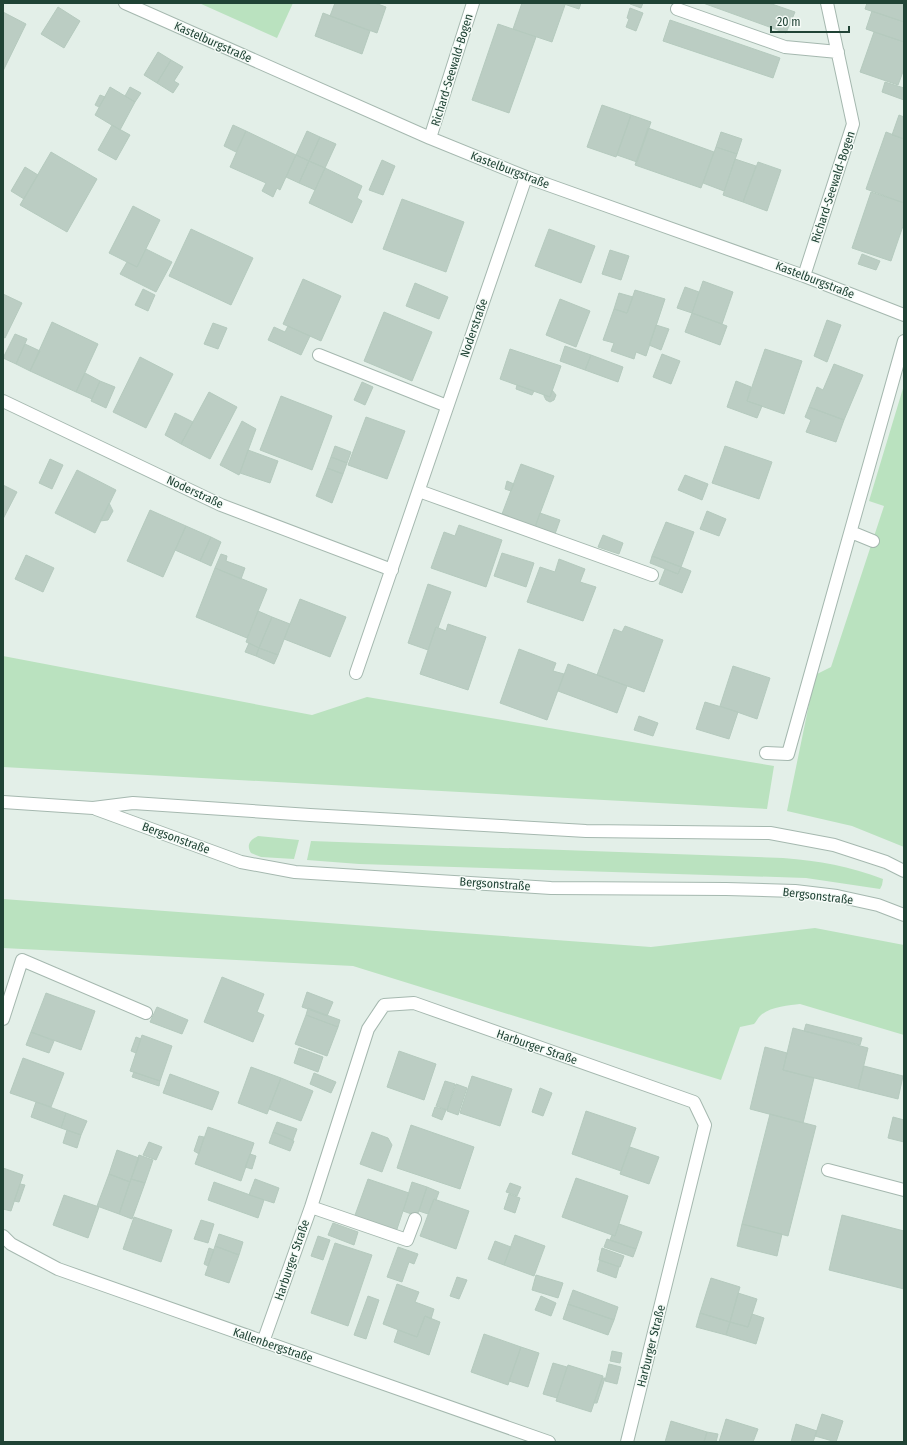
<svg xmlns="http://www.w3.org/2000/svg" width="907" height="1445" viewBox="0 0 907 1445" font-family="'Fira Sans Condensed',sans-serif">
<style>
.green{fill:#bae2bf}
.building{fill:#bbcdc3;stroke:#b5cabe}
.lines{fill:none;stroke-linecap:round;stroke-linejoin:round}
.minor-casing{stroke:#a5b8af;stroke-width:14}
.minor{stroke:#fff;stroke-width:12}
.labels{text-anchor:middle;stroke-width:3;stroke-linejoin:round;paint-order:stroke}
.street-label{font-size:12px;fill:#204335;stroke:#f5fbf7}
</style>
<rect width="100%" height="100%" fill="#e3efe8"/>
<path class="green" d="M 199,3 L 293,3 L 277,38 Z
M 904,385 L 904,847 L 852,826 L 787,811 L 815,675 L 831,667 L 884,506 L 869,501 Z
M 3,656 L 312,715 L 367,697 L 774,766 L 767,809 L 3,767 Z
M 258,836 L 299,840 L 294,859 L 261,857 L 251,853 C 246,845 250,840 258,836 Z
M 311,841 L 783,858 C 820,861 849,866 883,879 L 882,885 L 880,889 L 806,878 L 359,864 L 307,860 Z
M 3,899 L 651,947 L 815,928 L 904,945 L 904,1035 L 800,1004 C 789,1005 769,1007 760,1016 C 758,1018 756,1022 754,1024 L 740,1027 L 721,1080 L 353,966 L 3,948 Z"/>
<path class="building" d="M 335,3 L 375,3 L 386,7 L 377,33 L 330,16 Z
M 522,3 L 561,3 L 565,5 L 552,42 L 513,29 Z
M 561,3 L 581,3 L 579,9 Z
M 631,3 L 643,3 L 641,8 L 630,4 Z
M 703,3 L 769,3 L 795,12 L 786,33 Z
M 867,3 L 904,3 L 904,22 L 865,9 Z
M 58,7 L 80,21 L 64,48 L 41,34 Z
M 630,8 L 643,13 L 636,31 L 626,27 L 629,19 L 627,18 Z
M 872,11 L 904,22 L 904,42 L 866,29 Z
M 3,12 L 26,24 L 3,71 Z
M 323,13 L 370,31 L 362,54 L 315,36 Z
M 670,20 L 780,58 L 773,78 L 663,41 Z
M 498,24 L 536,37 L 509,113 L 472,100 Z
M 874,32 L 904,42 L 904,69 L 898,85 L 860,72 Z
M 158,52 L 171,60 L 157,83 L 144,75 Z
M 171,60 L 183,67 L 174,81 L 179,84 L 173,93 L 157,83 Z
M 885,82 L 904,88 L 904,100 L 882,92 Z
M 110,87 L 135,102 L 120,130 L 95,115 Z
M 130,87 L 141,93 L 135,102 L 125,96 Z
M 100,95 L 105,97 L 99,107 L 95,105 Z
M 602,105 L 631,115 L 616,157 L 587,147 Z
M 631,115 L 651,122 L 637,162 L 617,155 Z
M 899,115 L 904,117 L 904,139 L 892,135 Z
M 112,125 L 130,135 L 116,160 L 98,150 Z
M 233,125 L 246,131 L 236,152 L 224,146 Z
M 648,128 L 714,152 L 701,188 L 635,165 Z
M 246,131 L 296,155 L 280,190 L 277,188 L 273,197 L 262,191 L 266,183 L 230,167 Z
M 307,131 L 320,137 L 309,161 L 296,155 Z
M 721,132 L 742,139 L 737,154 L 716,147 Z
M 886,132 L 904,139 L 904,203 L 866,189 Z
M 320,137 L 336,144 L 325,168 L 309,161 Z
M 716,147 L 737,154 L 724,191 L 703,183 Z
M 51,152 L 97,179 L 67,232 L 20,205 Z
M 296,155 L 309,161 L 299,183 L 286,177 Z
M 735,159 L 756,166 L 743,202 L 723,195 Z
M 382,160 L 395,166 L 383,195 L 369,190 Z
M 309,161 L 325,168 L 315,190 L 299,183 Z
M 758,162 L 781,170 L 767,211 L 743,202 Z
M 25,167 L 38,175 L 24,199 L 11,191 Z
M 325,168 L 362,186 L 357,198 L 362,201 L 352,223 L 309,203 Z
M 871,192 L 904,203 L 904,223 L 891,261 L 852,248 Z
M 402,199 L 464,222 L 446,272 L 383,249 Z
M 133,206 L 160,220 L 137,267 L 109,253 Z
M 191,229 L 253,258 L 231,305 L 169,276 Z
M 549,229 L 595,246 L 581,283 L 535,266 Z
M 146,249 L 172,262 L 156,292 L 120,274 L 127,262 L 137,267 Z
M 610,250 L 629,256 L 621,280 L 602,274 Z
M 862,254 L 880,261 L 876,270 L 858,264 Z
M 303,279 L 341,296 L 321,341 L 283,324 Z
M 703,281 L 733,292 L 722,324 L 692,313 Z
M 415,283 L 448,297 L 439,319 L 406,306 Z
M 685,287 L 699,292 L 692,313 L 677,308 Z
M 143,289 L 155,295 L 148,311 L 135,305 Z
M 635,290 L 665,299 L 646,356 L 636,352 L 634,359 L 611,351 L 614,343 L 603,340 L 614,309 L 627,313 Z
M 619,293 L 633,297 L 627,313 L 614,309 Z
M 3,294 L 22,303 L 5,338 L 3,337 Z
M 560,299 L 590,311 L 576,347 L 546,335 Z
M 384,312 L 432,332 L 412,381 L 364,361 Z
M 692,313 L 727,326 L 720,345 L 685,332 Z
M 827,320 L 841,325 L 827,362 L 814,356 Z
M 52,322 L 98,344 L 76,392 L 30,371 Z
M 213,323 L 227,328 L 218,349 L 204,344 Z
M 656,325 L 669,329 L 661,350 L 649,345 Z
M 288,326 L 310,336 L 301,355 L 268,340 L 274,327 L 285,332 Z
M 15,334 L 27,339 L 16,364 L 3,358 Z
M 25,344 L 40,351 L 30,371 L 16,364 Z
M 565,346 L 591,355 L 585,370 L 560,361 Z
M 510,349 L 561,366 L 550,397 L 500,379 Z
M 765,349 L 802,361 L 784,414 L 747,401 Z
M 662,354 L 680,361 L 671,384 L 653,377 Z
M 591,355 L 623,367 L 618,382 L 585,370 Z
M 140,357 L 173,374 L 146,428 L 113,412 Z
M 834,364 L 863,375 L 844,420 L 809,407 L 817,387 L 823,390 Z
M 85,373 L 100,381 L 92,399 L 76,392 Z
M 100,381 L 115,387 L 106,408 L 91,401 Z
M 736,381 L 751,387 L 747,401 L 762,406 L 757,418 L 727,407 Z
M 362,382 L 373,387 L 365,405 L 354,400 Z
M 517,385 L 534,391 L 532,395 L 516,389 Z
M 552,390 L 556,395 L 554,400 L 550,402 L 546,400 L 544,396 L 544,395 L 550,397 Z
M 209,392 L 237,407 L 210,459 L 181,444 Z
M 281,396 L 332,416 L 312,470 L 260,450 Z
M 809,407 L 844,420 L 836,442 L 806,432 L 811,420 L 805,417 Z
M 175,413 L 193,422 L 181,444 L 165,435 Z
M 366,417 L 405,431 L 387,479 L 348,465 Z
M 242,421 L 256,429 L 239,475 L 220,465 Z
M 335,446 L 351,452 L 347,463 L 331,457 Z
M 725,446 L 772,462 L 759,499 L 712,483 Z
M 248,450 L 278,461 L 270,483 L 240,473 Z
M 331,457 L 347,463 L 343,474 L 327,468 Z
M 50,459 L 63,465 L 52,489 L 39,483 Z
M 521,464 L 554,476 L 535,527 L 502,514 Z
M 327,468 L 343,474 L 332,503 L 316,496 Z
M 77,470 L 116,490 L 95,533 L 55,513 Z
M 685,475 L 708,484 L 702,500 L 678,490 Z
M 507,481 L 514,484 L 511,491 L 505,489 Z
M 3,485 L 17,492 L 3,519 Z
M 109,503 L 113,511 L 108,520 L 100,521 Z
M 150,510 L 186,526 L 163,577 L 127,561 Z
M 707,511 L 726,519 L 719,536 L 700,529 Z
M 540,513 L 560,520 L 555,534 L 535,527 Z
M 666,522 L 694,532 L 681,567 L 652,556 Z
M 459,525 L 502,540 L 486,587 L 431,568 L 444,532 L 455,536 Z
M 186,526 L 211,537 L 200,561 L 175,550 Z
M 603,535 L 623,543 L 619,554 L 598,547 Z
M 211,537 L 221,542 L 211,566 L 200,561 Z
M 502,553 L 534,563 L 526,587 L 494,576 Z
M 221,554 L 227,556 L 226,561 L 245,568 L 241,579 L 215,568 Z
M 26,555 L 54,568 L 43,592 L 15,579 Z
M 652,556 L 681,567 L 678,574 L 650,563 Z
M 559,559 L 585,569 L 580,582 L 596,587 L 583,621 L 527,602 L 540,567 L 555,572 Z
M 681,567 L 691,571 L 682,593 L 659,584 L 665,569 L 678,574 Z
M 215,568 L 267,589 L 247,638 L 196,617 Z
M 428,584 L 451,592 L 438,628 L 436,627 L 428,650 L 408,643 Z
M 300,599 L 346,617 L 330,657 L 284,639 Z
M 258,611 L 272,617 L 259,648 L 246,642 Z
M 272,617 L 290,624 L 278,655 L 259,648 Z
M 448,624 L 486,637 L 468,690 L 420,674 L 436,627 L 446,631 Z
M 625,626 L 663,640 L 644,692 L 597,675 L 614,629 L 622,632 Z
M 249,643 L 259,648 L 256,656 L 245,652 Z
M 259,648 L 278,655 L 274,664 L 256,656 Z
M 519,649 L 556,663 L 553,671 L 564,674 L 547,720 L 500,703 Z
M 568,664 L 627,686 L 617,713 L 558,691 Z
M 733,666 L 770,678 L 757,719 L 720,706 Z
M 705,702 L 738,712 L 729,739 L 696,729 Z
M 639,716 L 658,723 L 653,736 L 634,730 Z
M 222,977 L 264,994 L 257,1012 L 264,1015 L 253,1042 L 204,1022 Z
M 307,992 L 333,1002 L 327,1016 L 302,1007 Z
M 46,993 L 95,1011 L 81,1050 L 31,1032 Z
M 157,1007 L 188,1020 L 182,1034 L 150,1022 Z
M 308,1008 L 340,1020 L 338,1027 L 306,1015 Z
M 306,1015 L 338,1027 L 327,1056 L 295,1044 Z
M 806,1024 L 862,1038 L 860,1045 L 804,1031 Z
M 793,1028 L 868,1048 L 858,1089 L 783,1070 Z
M 31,1032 L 54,1041 L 49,1053 L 26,1045 Z
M 142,1035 L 172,1046 L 160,1081 L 130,1071 Z
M 136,1037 L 141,1039 L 136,1053 L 131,1051 Z
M 765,1047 L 787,1053 L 783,1070 L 814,1078 L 803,1123 L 750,1109 Z
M 299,1048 L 323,1057 L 318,1072 L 294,1063 Z
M 399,1051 L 436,1064 L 424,1100 L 387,1087 Z
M 23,1058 L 64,1073 L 51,1107 L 10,1093 Z
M 864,1066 L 903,1076 L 898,1099 L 858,1089 Z
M 251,1067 L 281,1078 L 267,1114 L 238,1103 Z
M 134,1072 L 160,1081 L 159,1086 L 132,1077 Z
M 314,1073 L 336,1082 L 331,1093 L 310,1084 Z
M 170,1074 L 219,1092 L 212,1110 L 163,1093 Z
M 472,1076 L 512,1089 L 500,1126 L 460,1113 Z
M 281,1078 L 313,1091 L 301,1121 L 269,1109 Z
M 445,1081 L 455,1084 L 447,1110 L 436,1106 Z
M 456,1084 L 467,1088 L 458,1115 L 447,1111 Z
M 540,1088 L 552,1093 L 543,1116 L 532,1112 Z
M 36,1102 L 66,1113 L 61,1128 L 31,1117 Z
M 435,1107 L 446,1110 L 442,1120 L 432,1116 Z
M 586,1111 L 636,1128 L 621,1171 L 572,1154 Z
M 66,1113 L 87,1121 L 81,1135 L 61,1128 Z
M 770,1114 L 816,1126 L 788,1236 L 742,1224 Z
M 893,1117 L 904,1120 L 904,1142 L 888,1138 Z
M 277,1122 L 297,1129 L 293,1140 L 273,1132 Z
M 411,1125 L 474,1147 L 460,1189 L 397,1168 Z
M 208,1127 L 254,1143 L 241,1181 L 195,1164 Z
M 67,1130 L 81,1135 L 77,1148 L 63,1143 Z
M 273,1132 L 294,1141 L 290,1151 L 269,1143 Z
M 372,1132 L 388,1138 L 392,1145 L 382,1172 L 360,1164 Z
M 199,1136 L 204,1137 L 199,1154 L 194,1151 Z
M 149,1142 L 162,1147 L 156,1160 L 143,1155 Z
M 630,1147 L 659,1157 L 649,1184 L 620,1174 Z
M 117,1150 L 139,1158 L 130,1182 L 109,1174 Z
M 250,1154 L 256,1156 L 252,1169 L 245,1167 Z
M 139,1155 L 153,1160 L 145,1183 L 131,1179 Z
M 3,1168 L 23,1175 L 11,1211 L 3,1209 Z
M 109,1174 L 130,1182 L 119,1214 L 97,1206 Z
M 576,1178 L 628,1196 L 615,1236 L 562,1217 Z
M 131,1179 L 145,1183 L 132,1219 L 119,1214 Z
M 255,1179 L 279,1188 L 274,1203 L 249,1195 Z
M 368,1179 L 409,1193 L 396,1232 L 354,1218 Z
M 214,1182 L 264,1200 L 258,1218 L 208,1200 Z
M 412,1182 L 427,1187 L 417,1216 L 403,1211 Z
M 510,1183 L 521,1187 L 517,1196 L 506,1192 Z
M 20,1184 L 25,1185 L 19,1202 L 14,1201 Z
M 427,1187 L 439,1192 L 436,1200 L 434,1199 L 428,1214 L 419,1211 Z
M 509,1194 L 520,1198 L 515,1213 L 504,1209 Z
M 64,1195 L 99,1207 L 88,1238 L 53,1225 Z
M 434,1199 L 469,1211 L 456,1249 L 420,1236 Z
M 842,1215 L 904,1231 L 904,1289 L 829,1270 Z
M 134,1217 L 172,1230 L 161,1262 L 123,1249 Z
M 201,1220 L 214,1224 L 208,1243 L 194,1239 Z
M 333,1223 L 358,1232 L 354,1245 L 328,1235 Z
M 619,1224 L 642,1232 L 636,1249 L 610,1240 L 612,1235 L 615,1236 Z
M 742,1224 L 782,1234 L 777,1256 L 737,1246 Z
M 219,1234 L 243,1242 L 239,1255 L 215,1246 Z
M 515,1235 L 545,1246 L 534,1276 L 504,1265 Z
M 318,1236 L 330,1240 L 323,1260 L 311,1256 Z
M 607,1239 L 636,1249 L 633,1257 L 604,1247 Z
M 495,1241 L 511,1247 L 504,1265 L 488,1259 Z
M 335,1243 L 372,1255 L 348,1326 L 311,1313 Z
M 215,1246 L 239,1255 L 229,1283 L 205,1275 Z
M 398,1247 L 418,1254 L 414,1264 L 409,1262 L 402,1282 L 387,1277 Z
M 209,1248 L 214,1250 L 208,1266 L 204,1264 Z
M 602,1248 L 624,1256 L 620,1267 L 599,1260 Z
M 600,1260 L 619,1267 L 616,1278 L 597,1271 Z
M 536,1275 L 563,1283 L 558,1298 L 532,1290 Z
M 457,1277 L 467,1280 L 459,1299 L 450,1296 Z
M 711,1278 L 740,1287 L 730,1322 L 700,1313 Z
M 397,1284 L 419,1292 L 415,1302 L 434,1309 L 431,1319 L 425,1316 L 417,1337 L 383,1324 Z
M 573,1290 L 618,1307 L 614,1320 L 568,1304 Z
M 738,1293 L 757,1299 L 748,1327 L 730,1322 Z
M 368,1296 L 379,1300 L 366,1339 L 354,1335 Z
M 541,1296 L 556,1303 L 551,1316 L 535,1310 Z
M 568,1304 L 614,1320 L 608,1335 L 563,1319 Z
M 700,1313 L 730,1322 L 726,1335 L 696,1327 Z
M 752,1314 L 764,1318 L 756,1344 L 726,1335 L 730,1322 L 748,1327 Z
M 425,1316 L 440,1322 L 429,1355 L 394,1342 L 398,1330 L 417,1337 Z
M 484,1334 L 521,1347 L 508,1385 L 471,1372 Z
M 521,1347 L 539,1353 L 528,1387 L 509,1381 Z
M 612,1351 L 622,1353 L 620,1363 L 610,1361 Z
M 553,1363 L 567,1367 L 557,1398 L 543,1394 Z
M 609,1364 L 621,1367 L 617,1384 L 605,1381 Z
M 568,1365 L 603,1376 L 591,1412 L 556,1401 Z
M 602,1378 L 605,1378 L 597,1403 L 594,1403 Z
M 822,1414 L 843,1421 L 836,1442 L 815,1436 Z
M 726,1419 L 758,1429 L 753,1442 L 719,1442 Z
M 671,1421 L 707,1432 L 704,1442 L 665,1442 Z
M 796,1424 L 817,1431 L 813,1442 L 791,1442 Z
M 707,1432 L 718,1434 L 716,1442 L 704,1442 Z"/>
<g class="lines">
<g class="minor-casing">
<path id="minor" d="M 125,3 L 430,138 L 526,177 L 804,276 L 904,315
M 677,9 L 785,47 L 838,52
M 430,138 L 473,3
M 804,276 L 853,124 L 827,3
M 319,355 L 447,406
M 3,401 L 221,505 L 392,570
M 419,491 L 652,575
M 851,532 L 873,541
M 356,673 L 526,177
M 766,753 L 788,754 L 904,341
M 3,802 L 93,808 L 133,803 L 310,815 L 586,831 L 770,833 L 834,845 L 886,862 L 904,871
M 96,809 L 241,862 L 295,872 L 551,888 L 726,889 L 795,891 L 837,896 L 878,905 L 904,915
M 3,1019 L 22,960 L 146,1013
M 828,1170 L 904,1190
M 311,1207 L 407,1240 L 415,1219
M 3,1236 L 11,1244 L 58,1269 L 549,1442
M 263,1342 L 311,1207 L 368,1029 L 384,1005 L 414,1003 L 694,1102 L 705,1125 L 627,1442"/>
</g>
<use href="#minor" class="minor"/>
</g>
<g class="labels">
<g class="street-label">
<text transform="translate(213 42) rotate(24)" y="4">Kastelburgstraße</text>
<text transform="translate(452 70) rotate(-73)" y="4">Richard-Seewald-Bogen</text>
<text transform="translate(510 170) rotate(21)" y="4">Kastelburgstraße</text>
<text transform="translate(833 187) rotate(-72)" y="4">Richard-Seewald-Bogen</text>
<text transform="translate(815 280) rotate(21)" y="4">Kastelburgstraße</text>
<text transform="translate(474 328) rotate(-71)" y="4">Noderstraße</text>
<text transform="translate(195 492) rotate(25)" y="4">Noderstraße</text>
<text transform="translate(176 838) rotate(20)" y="4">Bergsonstraße</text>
<text transform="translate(495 884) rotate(4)" y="4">Bergsonstraße</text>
<text transform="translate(818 896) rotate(7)" y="4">Bergsonstraße</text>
<text transform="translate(537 1047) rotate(19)" y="4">Harburger Straße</text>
<text transform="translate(292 1260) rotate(-71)" y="4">Harburger Straße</text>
<text transform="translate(273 1345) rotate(19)" y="4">Kallenbergstraße</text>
<text transform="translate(651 1346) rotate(-76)" y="4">Harburger Straße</text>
</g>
</g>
<rect width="907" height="1445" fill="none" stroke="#204335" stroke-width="8"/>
<path d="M771 26v6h78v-6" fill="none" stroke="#204335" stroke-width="2"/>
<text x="777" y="26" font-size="12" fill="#204335" stroke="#f5fbf7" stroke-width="3" paint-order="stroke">20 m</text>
</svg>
